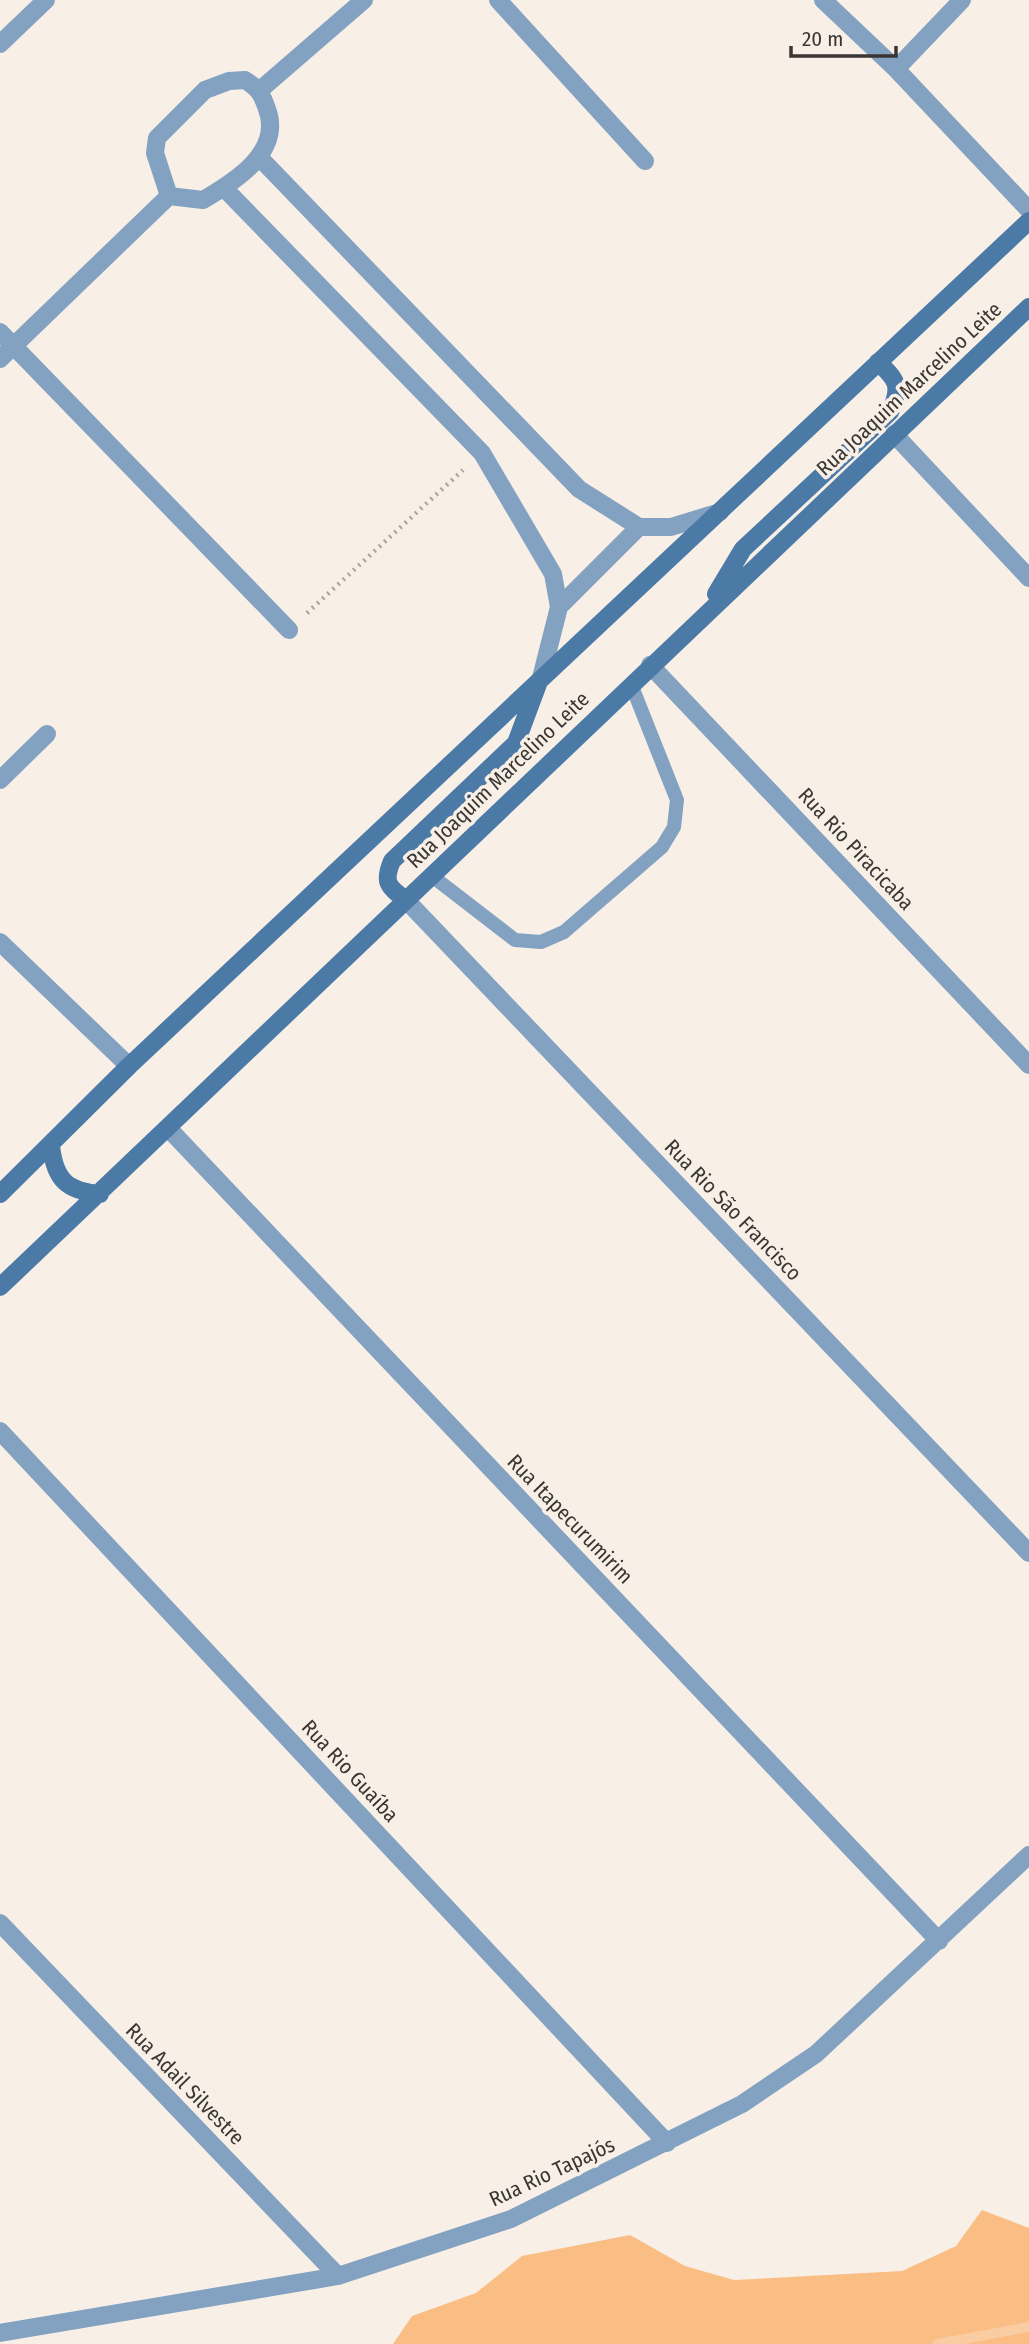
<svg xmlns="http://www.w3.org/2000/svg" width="1029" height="2344" viewBox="0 0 1029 2344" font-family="'Fira Sans Condensed',sans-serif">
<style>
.green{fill:#fabe85}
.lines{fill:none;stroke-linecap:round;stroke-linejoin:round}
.stream{stroke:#facca1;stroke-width:10}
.path{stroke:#aba49e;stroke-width:4.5;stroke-dasharray:2 5;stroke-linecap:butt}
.service{stroke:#83a1c0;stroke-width:14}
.minor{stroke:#83a1c0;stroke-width:18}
.secondary{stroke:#4c7aa7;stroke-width:18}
.labels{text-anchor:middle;stroke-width:7;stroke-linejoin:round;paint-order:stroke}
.street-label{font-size:21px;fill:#3a3633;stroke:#f8efe7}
</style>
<rect width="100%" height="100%" fill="#f8efe7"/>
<path class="green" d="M 982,2210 L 1029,2228 L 1029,2344 L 393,2344 L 412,2316 L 476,2293 L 522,2256 L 630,2235 L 685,2266 L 734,2280 L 902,2271 L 956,2246 Z"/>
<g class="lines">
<path class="stream" d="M 937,2344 L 1029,2327"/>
<path class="path" d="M 307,613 L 463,470"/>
<path class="service" d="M 432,876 L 515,940 L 541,942 L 564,932 L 662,847 L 674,827 L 677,800 L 631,684"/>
<path class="minor" d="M 498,0 L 645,161
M 823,0 L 896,69 L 1029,210
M 0,44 L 46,0
M 896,69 L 962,0
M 245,80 C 259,89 262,94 267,109 C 283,152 234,182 203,200 L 169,196 L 155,153 L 157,138 L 205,90 L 229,81 Z
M 260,90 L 364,0
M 259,157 L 579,489 L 639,527 L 671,527 L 720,512
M 224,188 L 482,453 L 553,574 L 559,607 L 541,678
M 0,332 L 289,630
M 0,359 L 169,196
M 894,434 L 1029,578
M 559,607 L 639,527
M 650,665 L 1029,1065
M 0,780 L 47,734
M 405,899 L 1029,1553
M 0,942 L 129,1066
M 168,1128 L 939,1941
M 0,1431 L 667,2143
M 0,1923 L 338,2276
M 0,2333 L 338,2276 L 511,2219 L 742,2104 L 816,2054 L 1029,1855"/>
<path class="secondary" d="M 716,594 L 743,549 L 890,412 C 902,386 897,380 878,362
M 405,899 C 388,887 383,882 392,861 L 516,743 L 538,684
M 51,1146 C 55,1180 67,1191 100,1194
M 0,1194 L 129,1066 L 1029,221
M 0,1287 L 1029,307"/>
</g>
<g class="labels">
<g class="street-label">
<text transform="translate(909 389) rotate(-43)" y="7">Rua Joaquim Marcelino Leite</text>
<text transform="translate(498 780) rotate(-44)" y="7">Rua Joaquim Marcelino Leite</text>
<text transform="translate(856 849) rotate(47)" y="7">Rua Rio Piracicaba</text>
<text transform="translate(733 1210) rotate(46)" y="7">Rua Rio São Francisco</text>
<text transform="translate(570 1519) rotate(46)" y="7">Rua Itapecurumirim</text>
<text transform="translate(350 1771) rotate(47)" y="7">Rua Rio Guaíba</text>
<text transform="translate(185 2084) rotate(46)" y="7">Rua Adail Silvestre</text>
<text transform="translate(552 2172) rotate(-25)" y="7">Rua Rio Tapajós</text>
</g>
</g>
<path d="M791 46v10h105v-10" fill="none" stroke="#3a3633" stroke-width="3.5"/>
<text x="802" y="46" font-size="21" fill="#3a3633" stroke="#f8efe7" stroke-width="5" paint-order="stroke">20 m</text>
</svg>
